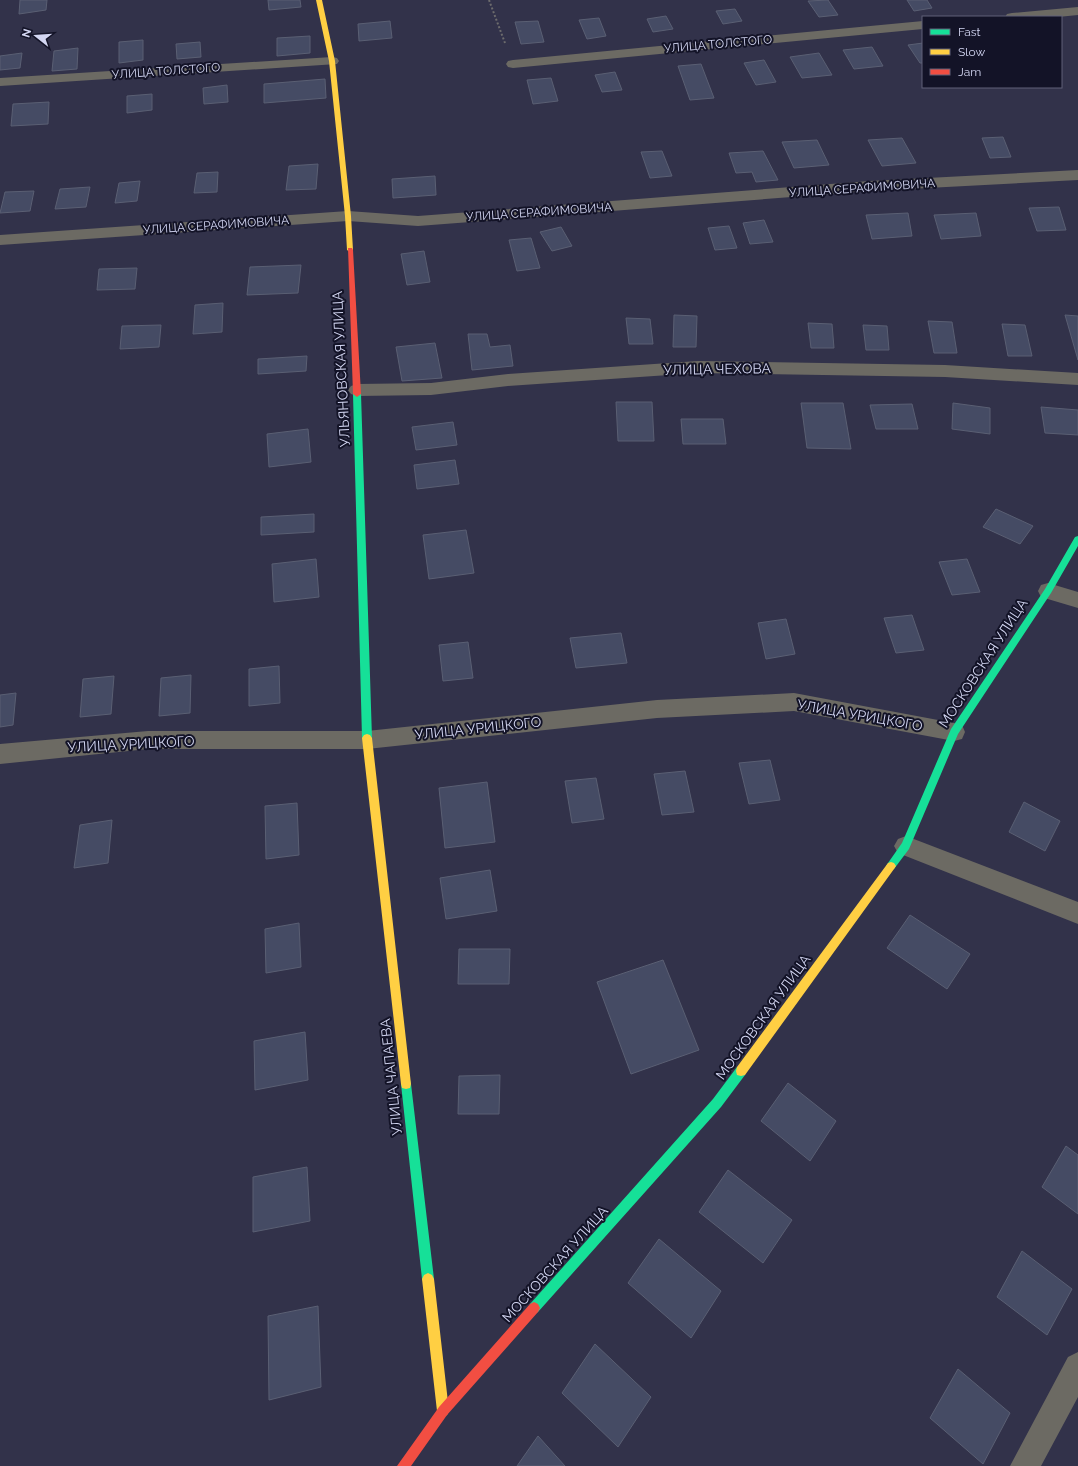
<svg xmlns="http://www.w3.org/2000/svg" width="1078" height="1466" viewBox="0 0 1078 1466" font-family="Raleway,sans-serif">
<style>
.building{fill:#454b64;stroke:#5a5f73}
.lines{fill:none;stroke-linecap:round;stroke-linejoin:round}
.path{stroke:#6d6c6d;stroke-width:2;stroke-dasharray:2 2;stroke-linecap:butt}
.street{fill:#6c6a63;fill-rule:evenodd}
.fast{fill:#16e098;fill-rule:evenodd}
.slow{fill:#ffcf43;fill-rule:evenodd}
.jam{fill:#f24e42;fill-rule:evenodd}
.labels{text-anchor:middle;stroke-width:4;stroke-linejoin:round;paint-order:stroke}
.far-street-label{font-size:12px;fill:#d3d6f2;stroke:#131327}
.street-label{font-size:14px;fill:#d3d6f2;stroke:#131327}
</style>
<rect width="100%" height="100%" fill="#32324a"/>
<path class="building" d="M 20,0 L 47,0 L 46,10 L 19,14 Z
M 268,0 L 300,0 L 301,7 L 269,10 Z
M 828,0 L 838,15 L 819,17 L 808,1 Z
M 907,0 L 927,0 L 932,8 L 914,11 Z
M 735,9 L 742,21 L 723,24 L 716,11 Z
M 666,16 L 673,29 L 653,32 L 647,19 Z
M 599,18 L 606,36 L 587,39 L 579,20 Z
M 390,21 L 392,38 L 359,41 L 358,24 Z
M 538,21 L 544,42 L 521,44 L 515,22 Z
M 310,36 L 310,53 L 277,56 L 277,38 Z
M 143,40 L 143,60 L 119,63 L 119,42 Z
M 200,42 L 201,57 L 177,59 L 176,44 Z
M 923,43 L 923,63 L 920,63 L 908,45 Z
M 872,47 L 883,66 L 854,69 L 843,50 Z
M 78,48 L 77,69 L 52,71 L 54,51 Z
M 22,53 L 20,68 L 0,70 L 0,56 Z
M 819,53 L 832,75 L 802,78 L 790,57 Z
M 764,60 L 776,82 L 756,85 L 744,63 Z
M 701,64 L 714,98 L 690,100 L 678,66 Z
M 615,72 L 622,90 L 602,92 L 595,75 Z
M 551,78 L 558,101 L 533,104 L 527,80 Z
M 325,79 L 326,98 L 264,103 L 264,84 Z
M 227,85 L 228,102 L 204,104 L 203,88 Z
M 152,94 L 152,110 L 127,113 L 127,96 Z
M 49,102 L 48,124 L 11,126 L 13,104 Z
M 1003,137 L 1011,157 L 990,158 L 982,138 Z
M 902,138 L 916,163 L 882,166 L 868,140 Z
M 817,140 L 829,165 L 794,168 L 782,142 Z
M 662,151 L 672,176 L 650,178 L 641,152 Z
M 763,151 L 778,180 L 756,182 L 752,172 L 736,173 L 729,153 Z
M 318,164 L 316,189 L 286,190 L 289,166 Z
M 218,172 L 217,192 L 194,193 L 197,173 Z
M 435,176 L 436,195 L 393,198 L 392,179 Z
M 140,181 L 137,201 L 115,203 L 119,183 Z
M 90,187 L 86,207 L 55,209 L 60,189 Z
M 34,191 L 30,211 L 0,213 L 5,192 Z
M 1059,207 L 1066,230 L 1037,231 L 1029,208 Z
M 908,213 L 912,236 L 872,239 L 866,215 Z
M 976,213 L 981,236 L 941,239 L 934,215 Z
M 764,220 L 773,242 L 750,244 L 743,223 Z
M 729,226 L 737,248 L 715,250 L 708,228 Z
M 561,227 L 572,246 L 552,251 L 540,232 Z
M 531,238 L 540,268 L 517,271 L 509,240 Z
M 424,251 L 430,282 L 407,285 L 401,254 Z
M 301,265 L 298,293 L 247,295 L 250,267 Z
M 137,268 L 135,289 L 97,290 L 99,269 Z
M 223,303 L 222,332 L 193,334 L 195,305 Z
M 674,315 L 697,316 L 696,347 L 673,347 Z
M 1065,315 L 1078,316 L 1078,360 Z
M 626,318 L 650,319 L 653,344 L 629,344 Z
M 928,321 L 952,322 L 957,353 L 934,353 Z
M 808,323 L 832,324 L 834,348 L 811,348 Z
M 1002,324 L 1025,325 L 1032,356 L 1008,356 Z
M 161,325 L 159,347 L 120,349 L 122,326 Z
M 863,325 L 887,326 L 889,350 L 866,350 Z
M 468,334 L 487,334 L 490,347 L 510,345 L 513,366 L 472,370 Z
M 435,343 L 442,378 L 402,381 L 396,347 Z
M 307,356 L 306,371 L 258,374 L 258,359 Z
M 616,402 L 652,402 L 654,441 L 618,441 Z
M 801,403 L 843,403 L 851,449 L 807,448 Z
M 953,403 L 990,408 L 990,434 L 952,429 Z
M 912,404 L 918,429 L 876,429 L 870,405 Z
M 1041,407 L 1078,410 L 1078,435 L 1045,433 Z
M 681,419 L 723,419 L 726,444 L 683,444 Z
M 453,422 L 457,445 L 416,450 L 412,427 Z
M 308,429 L 311,462 L 269,467 L 267,434 Z
M 455,460 L 459,484 L 417,489 L 414,465 Z
M 996,509 L 1033,526 L 1020,544 L 983,527 Z
M 314,514 L 314,532 L 261,535 L 261,517 Z
M 466,530 L 474,573 L 429,579 L 423,535 Z
M 316,559 L 319,597 L 274,602 L 272,564 Z
M 967,559 L 980,592 L 952,595 L 939,562 Z
M 912,615 L 924,650 L 896,653 L 884,618 Z
M 786,619 L 795,654 L 766,659 L 758,623 Z
M 621,633 L 627,663 L 576,668 L 570,638 Z
M 468,642 L 473,678 L 443,681 L 439,645 Z
M 279,666 L 280,703 L 249,706 L 249,669 Z
M 191,675 L 190,713 L 159,716 L 161,678 Z
M 114,676 L 111,714 L 80,717 L 83,679 Z
M 16,693 L 13,725 L 0,727 L 0,695 Z
M 770,760 L 780,800 L 749,804 L 739,763 Z
M 685,771 L 694,812 L 662,815 L 654,774 Z
M 596,778 L 604,819 L 572,823 L 565,781 Z
M 487,782 L 495,842 L 445,848 L 439,788 Z
M 1024,802 L 1060,821 L 1045,851 L 1009,832 Z
M 297,803 L 299,855 L 266,859 L 265,806 Z
M 112,820 L 108,863 L 74,868 L 80,825 Z
M 490,870 L 497,911 L 446,919 L 440,878 Z
M 910,915 L 970,954 L 947,989 L 887,948 Z
M 299,923 L 301,967 L 266,973 L 265,929 Z
M 459,949 L 510,949 L 509,984 L 458,984 Z
M 663,960 L 699,1050 L 631,1074 L 597,982 Z
M 305,1032 L 308,1080 L 255,1090 L 254,1041 Z
M 500,1075 L 499,1114 L 458,1114 L 459,1076 Z
M 788,1083 L 836,1121 L 810,1161 L 761,1121 Z
M 1066,1146 L 1078,1155 L 1078,1214 L 1042,1187 Z
M 307,1167 L 310,1221 L 253,1232 L 253,1177 Z
M 728,1170 L 792,1220 L 763,1263 L 699,1212 Z
M 659,1239 L 721,1291 L 691,1338 L 628,1283 Z
M 1022,1251 L 1072,1289 L 1047,1335 L 997,1297 Z
M 318,1306 L 321,1387 L 269,1400 L 268,1316 Z
M 595,1344 L 651,1397 L 618,1447 L 562,1393 Z
M 958,1369 L 1010,1413 L 983,1464 L 930,1418 Z
M 538,1436 L 565,1466 L 517,1466 Z"/>
<g class="lines">
<path class="path" d="M 489,0 L 505,43"/>
<path class="street" d="M 1078,7 L 1078,15 L 1058,17 L 1005,17 L 1007,14 L 1012,13 Z
M 923,21 L 923,29 L 513,68 L 508,67 L 506,64 L 508,61 L 513,60 Z
M 332,57 L 337,58 L 339,61 L 337,64 L 0,86 L 0,78 Z
M 1078,170 L 1078,180 L 870,191 L 418,226 L 348,221 L 0,245 L 0,235 L 348,211 L 418,216 L 870,181 Z
M 698,361 L 945,365 L 1078,373 L 1078,385 L 945,377 L 698,373 L 508,386 L 431,395 L 357,396 L 351,394 L 348,390 L 351,386 L 357,384 L 431,383 L 508,374 Z
M 1048,583 L 1078,592 L 1078,608 L 1041,597 L 1038,591 L 1041,585 Z
M 794,693 L 954,723 L 962,725 L 965,732 L 962,739 L 954,741 L 794,711 L 657,718 L 367,749 L 148,749 L 0,764 L 0,744 L 148,731 L 367,731 L 657,700 Z
M 906,836 L 1078,902 L 1078,924 L 898,853 L 894,846 L 898,839 Z
M 1078,1352 L 1078,1397 L 1041,1466 L 1010,1466 L 1068,1357 Z"/>
<path class="fast" d="M 357,391 L 361,394 L 372,738 L 370,741 L 364,741 L 362,738 L 353,394 Z
M 1078,536 L 1078,546 L 1051,593 L 958,734 L 909,849 L 894,869 L 891,870 L 888,869 L 886,866 L 888,863 L 902,843 L 951,729 L 1045,589 L 1075,537 Z
M 741,1066 L 745,1067 L 746,1071 L 745,1075 L 721,1107 L 538,1312 L 534,1314 L 530,1312 L 528,1308 L 530,1304 L 713,1099 L 737,1067 Z
M 406,1079 L 410,1080 L 411,1084 L 434,1279 L 432,1283 L 428,1285 L 424,1283 L 422,1279 L 401,1084 L 402,1080 Z"/>
<path class="slow" d="M 316,0 L 322,0 L 335,61 L 351,216 L 353,250 L 350,252 L 347,250 L 345,216 L 329,61 Z
M 367,734 L 370,735 L 372,738 L 411,1084 L 410,1088 L 406,1089 L 402,1088 L 401,1084 L 362,738 L 364,735 Z
M 891,862 L 894,863 L 896,866 L 894,869 L 745,1075 L 741,1076 L 737,1075 L 736,1071 L 737,1067 L 888,863 Z
M 428,1273 L 432,1275 L 434,1279 L 449,1411 L 447,1415 L 443,1417 L 439,1415 L 437,1411 L 422,1279 L 424,1275 Z"/>
<path class="jam" d="M 348,248 L 352,248 L 353,250 L 361,394 L 357,397 L 353,394 Z
M 534,1302 L 538,1304 L 540,1308 L 538,1312 L 447,1415 L 411,1466 L 397,1466 L 439,1407 L 530,1304 Z"/>
</g>
<g class="labels">
<g class="far-street-label">
<text transform="translate(718 44) rotate(-5)" y="4">УЛИЦА ТОЛСТОГО</text>
<text transform="translate(166 71) rotate(-4)" y="4">УЛИЦА ТОЛСТОГО</text>
<text transform="translate(862 188) rotate(-4)" y="4">УЛИЦА СЕРАФИМОВИЧА</text>
<text transform="translate(539 212) rotate(-4)" y="4">УЛИЦА СЕРАФИМОВИЧА</text>
<text transform="translate(216 225) rotate(-4)" y="4">УЛИЦА СЕРАФИМОВИЧА</text>
</g>
<g class="street-label">
<text transform="translate(341 369) rotate(-93)" y="5">УЛЬЯНОВСКАЯ УЛИЦА</text>
<text transform="translate(717 369) rotate(-1)" y="5">УЛИЦА ЧЕХОВА</text>
<text transform="translate(983 663) rotate(-57)" y="5">МОСКОВСКАЯ УЛИЦА</text>
<text transform="translate(860 715) rotate(10)" y="5">УЛИЦА УРИЦКОГО</text>
<text transform="translate(478 728) rotate(-6)" y="5">УЛИЦА УРИЦКОГО</text>
<text transform="translate(131 744) rotate(-3)" y="5">УЛИЦА УРИЦКОГО</text>
<text transform="translate(763 1017) rotate(-54)" y="5">МОСКОВСКАЯ УЛИЦА</text>
<text transform="translate(391 1077) rotate(-96)" y="5">УЛИЦА ЧАПАЕВА</text>
<text transform="translate(555 1264) rotate(-48)" y="5">МОСКОВСКАЯ УЛИЦА</text>
</g>
</g>
<rect x="922" y="16" width="140" height="72" fill="#131327" stroke="#606178"/>
<rect x="930" y="29" width="20" height="6" fill="#16e098" stroke="#606178"/>
<text x="958" y="36" font-size="12" fill="#d3d6f2">Fast</text>
<rect x="930" y="49" width="20" height="6" fill="#ffcf43" stroke="#606178"/>
<text x="958" y="56" font-size="12" fill="#d3d6f2">Slow</text>
<rect x="930" y="69" width="20" height="6" fill="#f24e42" stroke="#606178"/>
<text x="958" y="76" font-size="12" fill="#d3d6f2">Jam</text>
<g transform="translate(36 36) rotate(287)" stroke="#131327" stroke-width="3" paint-order="stroke">
<path d="M0-3L7 15L0 10L-7 15Z" fill="#d3d6f2"/>
<text y="-6" font-size="11" font-weight="bold" text-anchor="middle" fill="#d3d6f2">N</text>
</g>
</svg>
